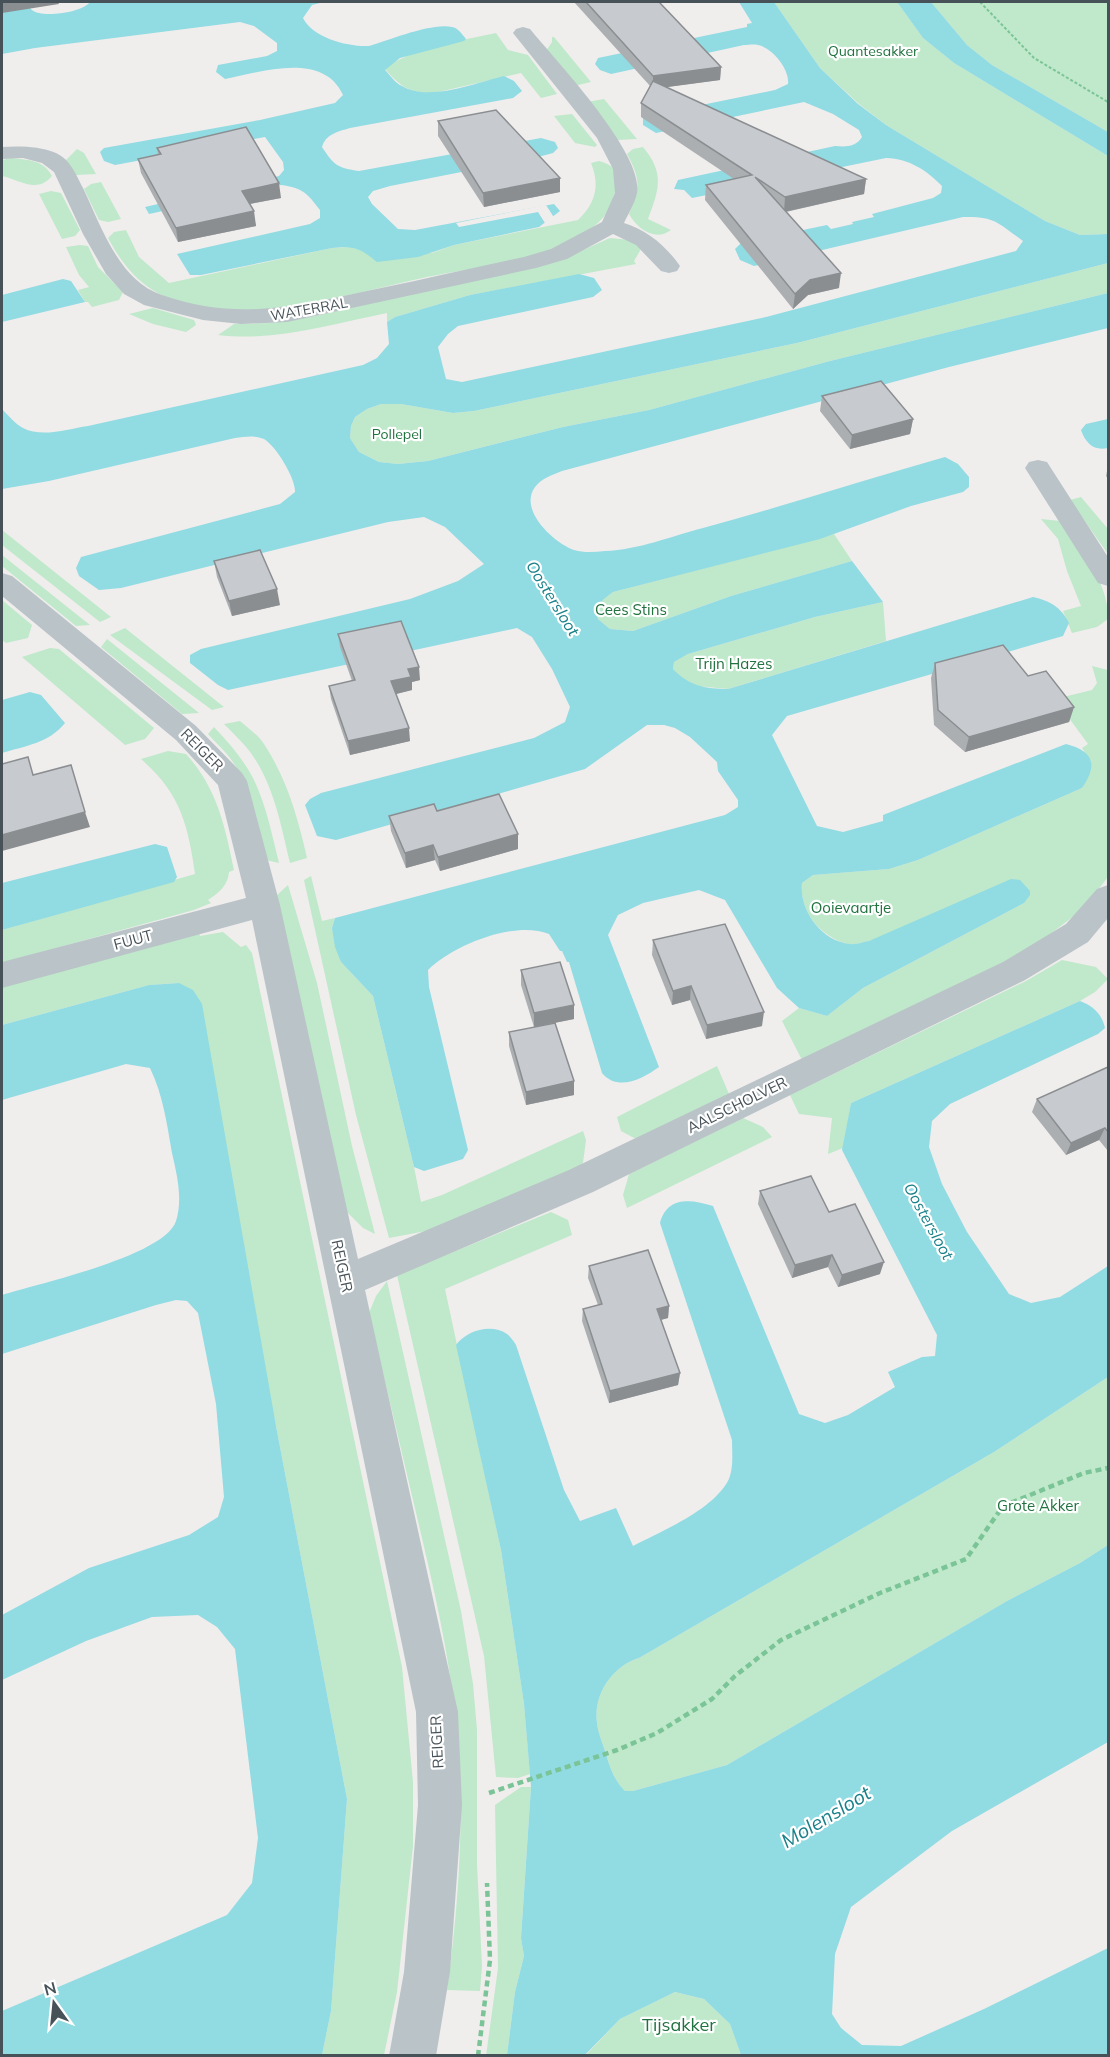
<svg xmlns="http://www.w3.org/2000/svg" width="1110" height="2057" viewBox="0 0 1110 2057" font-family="Mulish,sans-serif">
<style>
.green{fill:#bfe9ca}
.water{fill:#91dbe2}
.pier{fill:#f0eded}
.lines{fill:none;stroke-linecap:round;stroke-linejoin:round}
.path-far1{stroke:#7bc497;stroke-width:2;stroke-dasharray:3 2;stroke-linecap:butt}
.path{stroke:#7bc497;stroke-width:4.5;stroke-dasharray:6 4;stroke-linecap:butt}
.minor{fill:#bac3c8;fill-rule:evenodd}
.wall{fill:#abafb2}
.shaded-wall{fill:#8b8e91}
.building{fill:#c7cbcf;stroke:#8b8e91;stroke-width:1.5}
.labels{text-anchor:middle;stroke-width:4.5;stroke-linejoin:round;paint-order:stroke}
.far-park-label{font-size:14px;fill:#20723f;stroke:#fff}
.far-street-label{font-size:14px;fill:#475258;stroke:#fff}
.park-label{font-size:15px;fill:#20723f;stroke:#fff}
.street-label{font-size:15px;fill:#475258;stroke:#fff}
.water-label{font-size:16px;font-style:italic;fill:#1a818a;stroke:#fff}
.near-park-label{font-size:18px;fill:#20723f;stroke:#fff}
.near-water-label{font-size:20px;font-style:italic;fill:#1a818a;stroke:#fff}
</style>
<rect width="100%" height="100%" fill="#f0eded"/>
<path class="green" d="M 774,2 L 897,2 L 923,38 L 954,63 L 1108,156 L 1108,234 L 1080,235 L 1045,221 L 886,125 L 859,104 L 820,68 Z
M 931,2 L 1108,2 L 1108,132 L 992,65 L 967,45 Z
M 496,33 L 508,50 L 528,55 L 557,94 L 541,98 L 521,73 L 434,93 C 409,93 401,87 385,69 C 405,50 467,39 496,33 Z
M 552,37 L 554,37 L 591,82 L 574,86 L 546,51 L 552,42 Z
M 604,99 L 637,139 L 617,140 L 587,102 Z
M 572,114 L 597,145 L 595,147 L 575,143 L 554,116 Z
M 643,147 C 665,173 659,190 648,219 L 671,230 C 656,242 637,229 629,214 C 640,187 641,180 627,154 L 633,149 Z
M 77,149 L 84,153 L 96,174 L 76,175 L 66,160 Z
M 11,158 C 27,160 43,159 52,176 C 37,194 20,180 2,176 L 2,160 Z
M 599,161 C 625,168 618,184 611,204 C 605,223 581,236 564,244 C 526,262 468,269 427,277 C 371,289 314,306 257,310 C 240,312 220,309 203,307 C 155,300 130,279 108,238 L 114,232 L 126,230 L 139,257 L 169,283 L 332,248 L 350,247 L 361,250 L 432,253 L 454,245 L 578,220 C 596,203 600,185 591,163 Z
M 101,182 L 121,219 L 108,222 L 99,220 L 84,189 L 91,184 Z
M 51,191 L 61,193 L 80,230 L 75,236 L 62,239 L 39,194 Z
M 610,238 L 631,240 L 641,249 L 634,261 L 636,264 L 470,295 L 395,317 L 387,322 L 387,313 C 332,324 275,342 218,335 L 234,324 L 269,323 L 310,317 L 563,259 Z
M 80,245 L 88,246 L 98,267 L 123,292 L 119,300 L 92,307 L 88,302 L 85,302 L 78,290 L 89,287 L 79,275 L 66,247 Z
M 1108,263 L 1108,293 L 830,361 L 649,410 L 563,427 L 428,461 L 398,464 L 379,462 L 359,452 L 350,438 L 351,426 L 355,417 L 367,409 L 381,404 L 401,404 L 453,413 L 474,411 L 797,343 Z
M 153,308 L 194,320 L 196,325 L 186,332 L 153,324 L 129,314 Z
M 1081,497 L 1108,529 L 1108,554 L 1070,500 Z
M 1041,519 L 1060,521 C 1080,549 1109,582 1108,619 L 1097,627 L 1072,633 L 1063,611 L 1081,606 L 1067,571 L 1058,539 Z
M 2,530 L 111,617 L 100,622 L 2,545 Z
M 834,534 L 852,561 L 731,596 L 633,631 L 610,629 L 598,619 L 596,608 L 604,599 L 613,592 Z
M 2,555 L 90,625 L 76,626 L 2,566 Z
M 2,600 L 32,625 L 28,638 L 6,643 L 2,640 Z
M 883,602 L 886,641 L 728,689 L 697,686 L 681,678 L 673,669 L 674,662 L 688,654 L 815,617 Z
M 125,628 L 224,707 L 212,710 L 110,635 Z
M 107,639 L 199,713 L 182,714 L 101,647 Z
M 50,648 L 59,649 L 154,728 L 145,739 L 125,745 L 22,657 Z
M 1092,666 L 1108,670 L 1108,877 L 1083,909 L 1024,954 L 802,1060 L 782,1021 L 799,1008 L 827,1016 L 863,988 L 1024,903 L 852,945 C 823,939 799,914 802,883 L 813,875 L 889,869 L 918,860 L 1082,788 L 1091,761 L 1082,748 L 1088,744 L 1055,699 L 1092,690 L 1097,683 Z
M 240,721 C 248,728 258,735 264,744 C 287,779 298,818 307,858 L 290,863 C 281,825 273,780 247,748 C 240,740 232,732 224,724 Z
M 214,727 C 229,743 243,759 253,778 C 266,804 272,835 279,863 L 266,860 C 259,826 252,787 230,758 C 224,750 215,742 208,734 Z
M 168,751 L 186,754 C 217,788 225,826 234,870 L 229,872 C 228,885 219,893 208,900 L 211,903 L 194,910 L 2,963 L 2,930 L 195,874 C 188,824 180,793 141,759 Z
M 311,876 L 322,921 L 335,918 L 332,928 L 341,962 L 373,996 L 414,1167 L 421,1202 L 442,1195 L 583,1131 L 586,1140 L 583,1163 L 574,1170 L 426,1231 L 389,1238 L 356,1115 L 304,880 Z
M 288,885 L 317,983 L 352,1146 L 375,1234 L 363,1228 L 345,1210 L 275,897 Z
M 198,931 L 200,936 L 223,932 L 241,947 L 246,945 L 252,953 L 402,1667 L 413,1782 L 413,1846 L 397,1992 L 384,2055 L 322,2055 L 331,2011 L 347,1799 L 276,1426 L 179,983 L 149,985 L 2,1025 L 2,986 Z
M 1062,960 L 1096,967 L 1108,979 L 1095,992 L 1080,1001 L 851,1103 L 843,1148 L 828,1154 L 832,1118 L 799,1114 L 790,1095 L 1026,981 Z
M 717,1066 L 729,1094 L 636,1139 L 621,1131 L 617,1117 Z
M 743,1118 L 763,1127 L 772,1137 L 627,1208 L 623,1195 L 629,1174 Z
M 551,1212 L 568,1220 L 572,1235 L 445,1289 L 501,1550 L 524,1704 L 530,1774 L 518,1778 L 496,1777 L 484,1656 L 397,1275 Z
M 387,1281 L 461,1611 L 473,1684 L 477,1730 L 477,1864 L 482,1966 L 480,1991 L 447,1990 C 461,1888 467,1785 451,1682 C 443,1627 430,1572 417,1517 C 401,1449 385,1381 369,1313 L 376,1296 Z
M 1108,1377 L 1108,1545 L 1080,1563 L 1007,1601 L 727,1765 L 633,1791 L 625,1791 C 614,1780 610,1768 606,1754 C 603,1744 598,1733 597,1723 C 593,1695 612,1666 639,1658 L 994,1452 Z
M 521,1787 L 531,1787 L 521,1937 L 524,1956 L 515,1992 L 507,2055 L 486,2056 L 498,1968 L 495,1805 Z
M 675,1992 L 704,1999 L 730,2024 L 741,2055 L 585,2056 L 620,2019 Z"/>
<path class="water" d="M 2,2 L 25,2 C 29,7 32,12 39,13 C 52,16 82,12 90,2 L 324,2 L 312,5 L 303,18 C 313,38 348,47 369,46 C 389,40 433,22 452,27 C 458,28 462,34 466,39 L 464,41 L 400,58 L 385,70 C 390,75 395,83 402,86 C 429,102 475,83 504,76 L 514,81 L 522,91 L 513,98 L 350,128 C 337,132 326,134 322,147 C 334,165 337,168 359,171 L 541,138 L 555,142 L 558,148 L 553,153 L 538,157 L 390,186 L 373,191 L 368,197 L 372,204 L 398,229 L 415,230 L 554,204 L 560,211 L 539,227 L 454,245 L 418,257 L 377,262 C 360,248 354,246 332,248 L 201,275 L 190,275 L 177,254 L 310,224 L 320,218 L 320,210 C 307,193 303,188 281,185 L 149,214 L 145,207 L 279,176 L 284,170 L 283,162 L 265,137 L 115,165 L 104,161 L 100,152 L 104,148 L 260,120 L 335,103 L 343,95 C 323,51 261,72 225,79 L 216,72 L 218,65 L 267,56 L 277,51 L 277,43 L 254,26 L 240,22 L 35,48 L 2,54 Z
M 739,2 L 774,2 L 820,68 L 858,104 L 886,125 L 1045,221 L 1080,235 L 1108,234 L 1108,263 L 797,343 L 474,411 L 453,413 L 401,404 L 381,404 L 367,409 L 355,417 L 351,426 L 350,438 L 359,452 L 379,462 L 398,464 L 428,461 L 563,427 L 649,410 L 830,361 L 1108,293 L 1108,328 L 949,367 L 562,471 C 552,475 542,478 535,487 C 518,510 554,543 574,550 C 584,553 595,552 605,551 C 638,550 672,536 703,528 C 784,506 864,480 945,457 L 958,464 L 969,477 L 969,487 L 963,492 L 911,506 L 820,539 L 613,592 L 604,599 L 596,608 L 598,619 L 610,629 L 633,631 L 731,596 L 852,561 L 883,602 L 815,617 L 688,654 L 674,662 L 673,669 C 689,686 706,689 728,689 L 1033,597 C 1050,601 1061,607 1069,623 L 1063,636 L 787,716 L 772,735 L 817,826 L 843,832 L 883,821 L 883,815 L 1066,744 C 1094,751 1098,765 1082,788 L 918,860 L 889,869 L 813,875 L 802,883 C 799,910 821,941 850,944 C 856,945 862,942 869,941 L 1011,879 L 1020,880 L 1030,891 L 1030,895 L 1024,903 L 863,988 L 827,1016 L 799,1008 L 777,988 L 725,900 L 699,890 L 643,903 L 618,915 L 608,935 L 659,1067 C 642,1079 618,1092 602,1073 L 569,962 L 567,962 L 562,951 L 560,951 L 549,934 C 515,920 453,945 428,970 L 429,987 L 468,1150 L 463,1159 L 424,1171 L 414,1167 L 373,996 L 341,962 L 335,947 L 332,928 L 335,918 L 725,815 L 738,807 L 738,800 L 718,771 L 717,762 L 690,737 L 675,728 L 664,725 L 647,725 L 585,769 L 336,840 L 317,836 L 305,805 L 310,799 L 321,793 L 534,738 L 565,722 L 570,707 L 552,669 L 532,637 L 517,628 L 228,690 L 218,685 L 190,663 L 190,655 L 201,649 L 410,599 L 458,581 L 484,564 L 445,527 L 424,517 L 388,522 L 121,588 L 99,590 L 79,576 L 76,568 L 81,557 L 280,504 L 295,492 C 296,479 276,446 264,439 C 255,435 244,437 235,438 L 49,481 L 2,489 L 2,409 C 8,415 15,424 23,428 C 42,438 68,429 88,426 L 363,365 L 377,358 L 389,344 L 387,322 L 395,317 L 470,295 L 579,274 L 594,278 L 602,290 L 593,297 L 458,326 L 448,334 L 438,347 L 446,379 L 462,382 L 766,317 L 1016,251 L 1023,241 C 998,223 995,216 963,217 L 754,266 L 740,260 L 735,249 L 741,243 L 827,225 L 831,229 L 853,224 L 852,222 L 874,217 L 872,214 L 933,198 L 941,193 L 942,186 C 926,170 910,159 886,158 L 692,198 L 684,190 L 674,189 L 678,180 L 835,146 C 846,147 856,147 862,137 L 859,130 L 833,114 L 804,102 L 656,133 L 643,125 L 643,117 L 775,90 L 788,84 C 790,70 773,48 758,45 C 754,44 748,45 744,45 L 611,74 L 600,70 L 595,64 L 598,58 L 747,27 L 747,24 L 752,23 Z
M 897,2 L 931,2 L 967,45 L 992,65 L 1108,132 L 1108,156 L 954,63 L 923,38 Z
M 63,279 L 71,281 L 85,302 L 2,322 L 2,295 Z
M 1108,419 L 1108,448 C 1094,451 1086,444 1081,430 L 1086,424 Z
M 30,692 L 41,695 L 65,723 C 49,743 25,746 2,753 L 2,700 Z
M 155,844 L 167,847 L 177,877 L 174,882 L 2,930 L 2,883 Z
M 179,983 L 193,990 L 202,1004 L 276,1426 L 347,1799 L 331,2011 L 322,2055 L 2,2055 L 2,2011 L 227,1915 L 252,1883 L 258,1838 L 235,1649 L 217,1627 L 198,1615 L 152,1617 L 86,1641 L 2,1680 L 2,1615 L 89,1568 L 189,1535 L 218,1517 L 224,1497 L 216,1404 L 198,1313 L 187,1301 L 176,1300 L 156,1305 L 2,1354 L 2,1295 C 37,1284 165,1256 176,1221 C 183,1199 177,1175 172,1153 C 167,1124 163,1095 150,1068 L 126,1064 L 2,1100 L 2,1025 L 149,985 Z
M 1080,1001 C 1093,1006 1102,1014 1105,1028 L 1098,1034 L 950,1104 L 932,1121 L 929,1147 L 942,1184 L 967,1232 L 1009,1294 L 1031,1303 L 1060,1297 L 1108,1266 L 1108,1377 L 994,1452 L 639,1658 C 612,1666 593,1695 597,1723 C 598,1733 603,1744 606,1754 C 610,1768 614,1780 625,1791 L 633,1791 L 727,1765 L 1007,1601 L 1080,1563 L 1108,1545 L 1108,1742 L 952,1831 L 851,1907 L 835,1954 L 832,2014 L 841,2028 L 862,2045 L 901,2046 L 984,2009 L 1108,1948 L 1108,2055 L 741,2055 L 730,2024 L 704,1999 L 675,1992 L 620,2019 L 585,2055 L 507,2055 L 515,1992 L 524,1956 L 521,1938 L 531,1787 L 524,1704 L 501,1550 L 456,1345 C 466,1331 491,1323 507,1334 C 510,1336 514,1342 516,1345 L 564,1490 L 580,1521 L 616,1508 L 633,1546 C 662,1531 711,1511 728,1481 C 734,1469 732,1453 732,1440 L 660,1223 C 667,1196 691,1199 713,1206 L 799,1414 L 825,1423 L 848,1415 L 895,1387 L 888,1372 L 922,1357 L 935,1356 L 937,1335 L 842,1150 L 851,1103 Z"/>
<path class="pier" d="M 546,205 L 555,219 L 553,221 L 545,223 L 538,212 L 459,227 L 456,223 Z"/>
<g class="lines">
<path class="path-far1" d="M 980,2 L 1034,58 L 1108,102"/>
<path class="path" d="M 489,1793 L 617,1750 L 657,1733 L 712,1699 L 735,1676 L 781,1640 L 880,1593 L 966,1559 L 1003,1506 L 1084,1473 L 1108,1468
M 478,2056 L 490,1960 L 487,1883"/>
<path class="minor" d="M 523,27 L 530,29 C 556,61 644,153 637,193 C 635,203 628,214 624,223 C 647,230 666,246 680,266 L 677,271 L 669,273 L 661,271 L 636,245 L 613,234 L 567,259 L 536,268 L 287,322 L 241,324 L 203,320 L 144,305 L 124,294 L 106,274 L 83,234 L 54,172 L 42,163 L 23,158 L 2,159 L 2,147 C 19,146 39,146 56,153 C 71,160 76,175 83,188 C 101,226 119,281 162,295 C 240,323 304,304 381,288 C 429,278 476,267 524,257 L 551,249 L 602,222 L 615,193 L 613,169 L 597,138 L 513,33 L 516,29 Z
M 1038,460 L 1047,462 L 1108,557 L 1108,586 L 1098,583 L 1025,468 L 1029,462 Z
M 2,573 L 12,576 L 196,726 L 242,773 L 247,781 L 280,905 L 358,1259 L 569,1170 L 1003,962 L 1066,924 L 1097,889 L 1108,885 L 1108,918 L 1088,942 L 1025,980 L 593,1192 L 365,1290 L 458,1712 L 462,1805 L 450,1972 L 436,2056 L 389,2056 L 404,1972 L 418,1805 L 416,1712 L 252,920 L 2,988 L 2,962 L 246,898 L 218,785 L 176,740 L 2,596 Z"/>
</g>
<path class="wall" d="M 574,2 L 659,2 L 721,67 L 720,80 L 666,87 L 866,179 L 864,194 L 786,212 L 839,288 L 808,295 L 793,309 L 705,200 L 706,185 L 734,179 L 641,117 L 641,103 L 651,87 Z
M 438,121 L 560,178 L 560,192 L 484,207 L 438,136 Z
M 157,148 L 281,198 L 250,204 L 256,226 L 178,242 L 141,173 L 138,159 L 158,155 Z
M 822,396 L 913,419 L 910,434 L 850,449 L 820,411 Z
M 1108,466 L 1108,479 L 1106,476 Z
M 214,561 L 280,605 L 232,616 L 217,577 Z
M 338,634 L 420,680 L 412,682 L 412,690 L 396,694 L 410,741 L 350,755 L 331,699 L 329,686 L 352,681 L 340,647 Z
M 935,663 L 1028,676 L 1074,707 L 1069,722 L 965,752 L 934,725 L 931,678 Z
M 437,811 L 518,849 L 440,871 L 435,860 L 406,868 L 391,831 L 389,816 Z
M 653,940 L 762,1026 L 706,1039 L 690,1000 L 672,1005 L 652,955 Z
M 521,970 L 574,1019 L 534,1027 L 521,985 Z
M 509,1032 L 574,1095 L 526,1105 L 509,1046 Z
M 1108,1067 L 1108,1151 L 1099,1140 L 1066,1155 L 1032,1112 L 1037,1099 Z
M 760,1191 L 829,1212 L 880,1274 L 838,1287 L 828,1267 L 792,1278 L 758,1204 Z
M 589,1266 L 669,1306 L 668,1318 L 661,1320 L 680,1373 L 678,1385 L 609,1403 L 582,1321 L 583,1309 L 598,1305 L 588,1278 Z"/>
<path class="shaded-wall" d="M 2,2 L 58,2 L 59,4 L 2,13 Z
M 721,67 L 720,80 L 653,89 L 653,76 Z
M 560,178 L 560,192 L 484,207 L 483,193 Z
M 866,179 L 864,194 L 784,212 L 785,197 Z
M 279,183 L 281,198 L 244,205 L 242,191 Z
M 254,211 L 256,226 L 178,242 L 176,228 Z
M 841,273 L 839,288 L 808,295 L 793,309 L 795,294 L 810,280 Z
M 913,419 L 910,434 L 850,449 L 852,435 Z
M 277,589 L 280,605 L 232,616 L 229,601 Z
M 419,667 L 420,680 L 412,682 L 412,690 L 392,695 L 391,681 L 408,669 Z
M 1074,707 L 1069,722 L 965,752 L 969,737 Z
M 409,728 L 410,741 L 350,755 L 348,741 Z
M 85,812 L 90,827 L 2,851 L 2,835 Z
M 518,834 L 518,849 L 440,871 L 438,857 Z
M 433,845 L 435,860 L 406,868 L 405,853 Z
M 691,986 L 690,1000 L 672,1005 L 673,991 Z
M 574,1005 L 574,1019 L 534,1027 L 534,1013 Z
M 764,1012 L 762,1026 L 706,1039 L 707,1025 Z
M 574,1081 L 574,1095 L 526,1105 L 526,1092 Z
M 1105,1128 L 1099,1140 L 1066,1155 L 1071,1143 Z
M 832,1255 L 828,1267 L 792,1278 L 795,1265 Z
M 884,1262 L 880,1274 L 838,1287 L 842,1275 Z
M 669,1306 L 668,1318 L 656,1321 L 657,1309 Z
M 680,1373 L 678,1385 L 609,1403 L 610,1391 Z"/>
<path class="building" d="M 586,2 L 659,2 L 721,67 L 653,76 Z
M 653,81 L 866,179 L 785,197 L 755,177 L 841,273 L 810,280 L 795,294 L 706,185 L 752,175 L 641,103 Z
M 496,110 L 560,178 L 483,193 L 438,121 Z
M 246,127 L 279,183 L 242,191 L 254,211 L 176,228 L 138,159 L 161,154 L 157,148 Z
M 881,381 L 913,419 L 852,435 L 822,396 Z
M 260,550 L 277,589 L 229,601 L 214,561 Z
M 401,621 L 419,667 L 408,669 L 411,677 L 391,681 L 409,728 L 348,741 L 329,686 L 355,680 L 338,634 Z
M 1003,645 L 1028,676 L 1046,671 L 1074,707 L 969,737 L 938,710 L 935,663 Z
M 28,757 L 33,775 L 71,765 L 85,812 L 2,835 L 2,764 Z
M 499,794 L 518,834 L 438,857 L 433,845 L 405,853 L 389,816 L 434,804 L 437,811 Z
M 725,924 L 764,1012 L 707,1025 L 691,986 L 673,991 L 653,940 Z
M 560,962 L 574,1005 L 534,1013 L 521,970 Z
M 555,1023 L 574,1081 L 526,1092 L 509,1032 Z
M 1108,1067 L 1108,1132 L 1105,1128 L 1071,1143 L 1037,1099 Z
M 811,1176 L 829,1212 L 855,1204 L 884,1262 L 842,1275 L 832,1255 L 795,1265 L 760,1191 Z
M 648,1250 L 669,1306 L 657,1309 L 680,1373 L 610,1391 L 583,1309 L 602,1304 L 589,1266 Z"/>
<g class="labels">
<g class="far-park-label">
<text x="873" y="56">Quantesakker</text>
<text x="397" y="439">Pollepel</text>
</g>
<g class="far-street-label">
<text transform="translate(309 309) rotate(-10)" y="5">WATERRAL</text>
</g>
<g class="park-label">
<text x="631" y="615">Cees Stins</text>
<text x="734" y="669">Trijn Hazes</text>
<text x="851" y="913">Ooievaartje</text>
<text x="1038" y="1511">Grote Akker</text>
</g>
<g class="street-label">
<text transform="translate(202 750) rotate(45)" y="5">REIGER</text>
<text transform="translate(133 940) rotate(-15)" y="5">FUUT</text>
<text transform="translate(737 1105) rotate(-26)" y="5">AALSCHOLVER</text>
<text transform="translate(342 1266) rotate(78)" y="5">REIGER</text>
<text transform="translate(437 1742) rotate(-93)" y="5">REIGER</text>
</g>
<g class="water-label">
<text transform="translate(553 598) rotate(58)" y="6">Oostersloot</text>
<text transform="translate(929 1221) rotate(61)" y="6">Oostersloot</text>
</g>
<g class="near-park-label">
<text x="679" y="2031">Tijsakker</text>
</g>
<g class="near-water-label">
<text transform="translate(826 1817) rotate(-31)" y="7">Molensloot</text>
</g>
</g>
<rect width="1110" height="2057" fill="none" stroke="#475258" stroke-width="6"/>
<g transform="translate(54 2003) rotate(345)" stroke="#ffffff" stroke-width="4.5" paint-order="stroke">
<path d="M0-4.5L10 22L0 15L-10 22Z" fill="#475258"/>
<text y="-9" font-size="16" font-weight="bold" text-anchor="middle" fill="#475258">N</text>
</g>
</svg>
